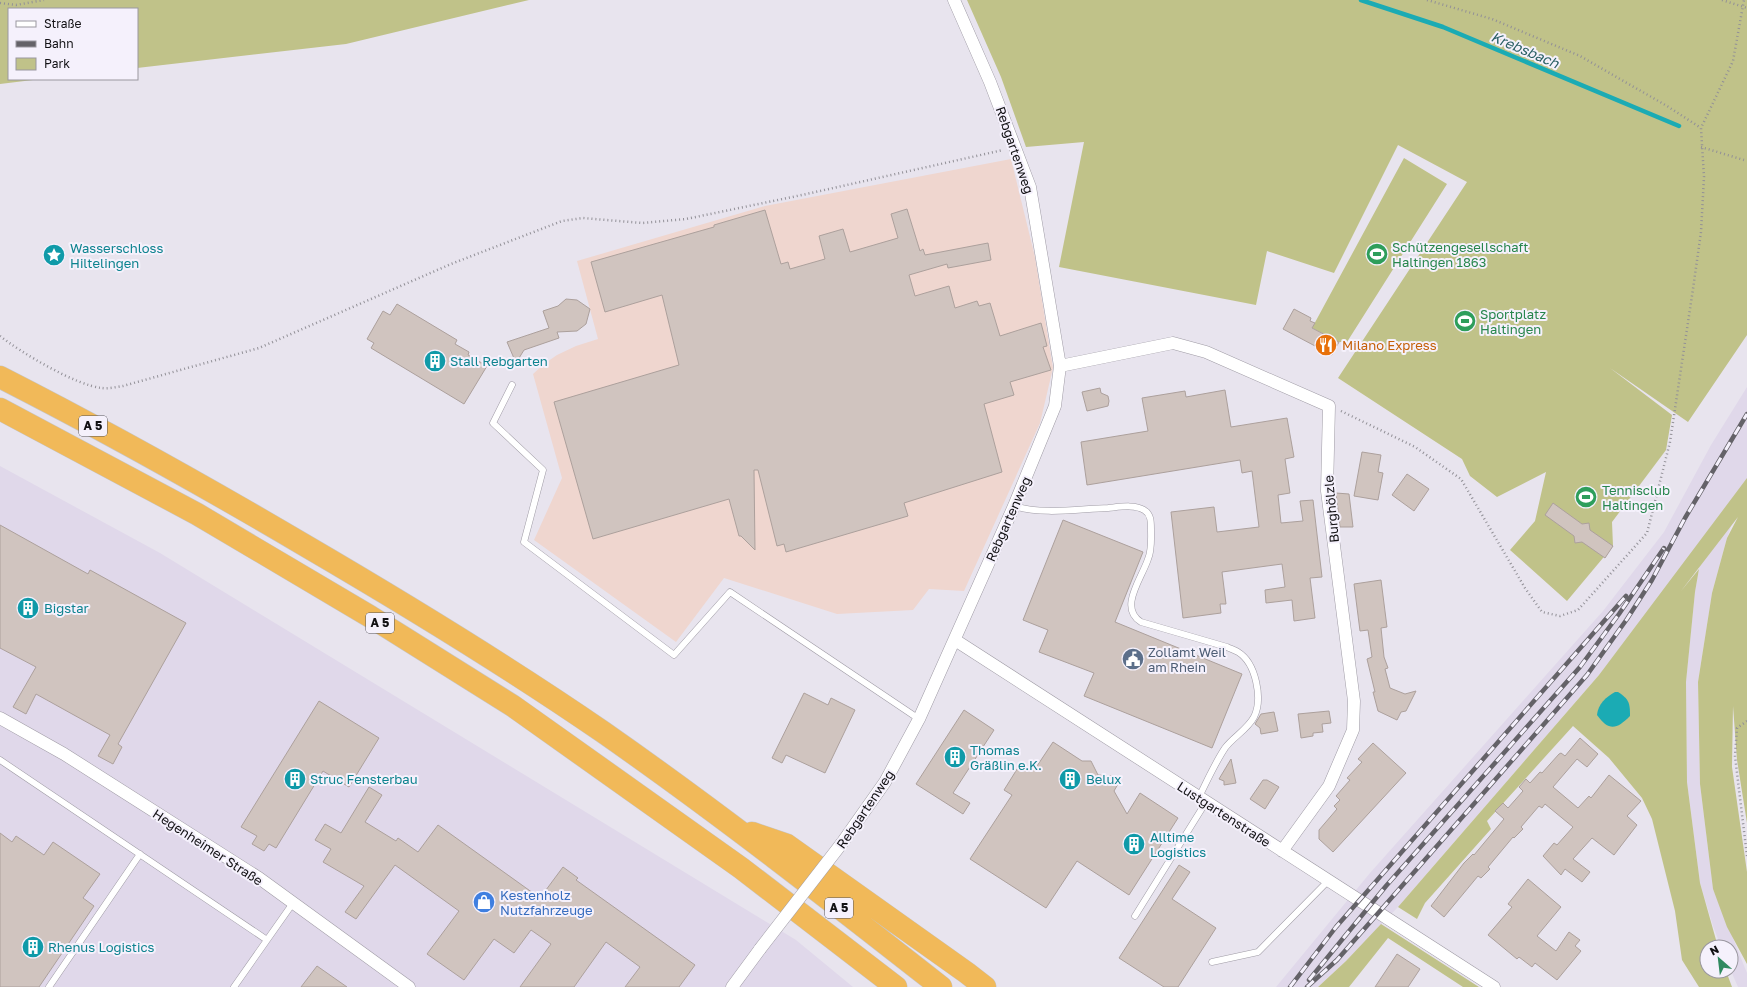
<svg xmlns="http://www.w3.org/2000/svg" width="1747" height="987" viewBox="0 0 1747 987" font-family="'Golos Text',sans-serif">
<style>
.commercial{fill:#efd6cf}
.built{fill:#e0d8ea}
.green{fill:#c0c289}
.water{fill:#1babb4}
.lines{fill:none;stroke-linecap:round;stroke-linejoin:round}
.stream{stroke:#1babb4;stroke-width:4.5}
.building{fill:#d0c4bf;stroke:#aca09c}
.lane-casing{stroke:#9f9ba5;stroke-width:7}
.street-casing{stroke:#9f9ba5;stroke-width:13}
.highway-casing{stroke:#c6c6c7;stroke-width:23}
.path{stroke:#929097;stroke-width:2.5;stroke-dasharray:1 3;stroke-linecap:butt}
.lane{stroke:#fff;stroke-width:6}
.street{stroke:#fff;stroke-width:12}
.highway{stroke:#f1b959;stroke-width:22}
.rail-casing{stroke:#646268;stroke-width:4.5}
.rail{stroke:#f5f1fc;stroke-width:3;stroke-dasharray:9;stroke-linecap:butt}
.street-bridge-casing{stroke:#9f9ba5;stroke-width:13;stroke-linecap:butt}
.path-bridge{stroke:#929097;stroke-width:2.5;stroke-dasharray:1 3;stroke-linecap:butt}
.street-bridge{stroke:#fff;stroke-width:12}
.labels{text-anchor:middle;stroke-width:4;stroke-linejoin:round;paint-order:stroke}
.shield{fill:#f5f1fc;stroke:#56545a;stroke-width:1}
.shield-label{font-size:12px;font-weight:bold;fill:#121114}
.street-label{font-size:13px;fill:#121114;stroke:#f5f1fc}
.leisure-label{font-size:13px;fill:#27864d;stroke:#f5f1fc;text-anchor:start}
.culture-label{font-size:13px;fill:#0d838f;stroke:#f5f1fc;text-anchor:start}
.food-label{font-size:13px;fill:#c56008;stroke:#f5f1fc;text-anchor:start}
.service-label{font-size:13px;fill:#4e5e75;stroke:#f5f1fc;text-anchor:start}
.shop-label{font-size:13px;fill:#366cbe;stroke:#f5f1fc;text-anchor:start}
.water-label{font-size:14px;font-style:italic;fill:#2b6064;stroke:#f5f1fc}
</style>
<rect width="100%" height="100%" fill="#e8e4ee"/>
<path class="commercial" d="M 1011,159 L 1035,257 L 1053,368 L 1040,423 L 964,591 L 929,589 L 913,610 L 837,614 L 724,578 L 676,642 L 534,540 L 562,478 L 533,374 L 544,364 L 557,355 L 576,346 L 598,339 L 577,261 L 765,206 Z"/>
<path class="built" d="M 1747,387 L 1747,480 L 1727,538 L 1712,593 L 1698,682 L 1700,784 L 1713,889 L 1747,973 L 1747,987 L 1738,987 L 1731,971 L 1731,947 L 1721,947 L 1713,926 L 1700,883 L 1687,782 L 1686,682 L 1695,592 L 1702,551 L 1599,675 L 1398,907 L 1346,961 L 1318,987 L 1276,987 L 1370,873 L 1603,611 L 1664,532 L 1711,445 Z
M 0,466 L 160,553 L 796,940 L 853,987 L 0,987 Z"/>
<path class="green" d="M 0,0 L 529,0 L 346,44 L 137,68 L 137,9 L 9,9 L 9,79 L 41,79 L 0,84 Z
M 967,0 L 1747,0 L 1747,335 L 1688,422 L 1610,368 L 1672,415 L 1666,450 L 1612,522 L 1613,546 L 1567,601 L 1510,550 L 1535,521 L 1546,472 L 1497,497 L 1470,476 L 1462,459 L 1338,378 L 1467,182 L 1398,145 L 1334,273 L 1267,251 L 1256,305 L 1059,267 L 1084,142 L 1026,147 L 1001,77 Z
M 1404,158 L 1447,184 L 1347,342 L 1339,342 L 1312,328 Z
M 1747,478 L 1747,823 L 1737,760 L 1733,706 L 1732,767 L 1747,872 L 1747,964 L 1727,927 L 1713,889 L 1700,784 L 1698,682 L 1712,593 L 1727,538 L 1738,517 L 1681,591 L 1699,569 L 1695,592 L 1686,682 L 1687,782 L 1700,883 L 1718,947 L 1707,947 L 1707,971 L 1726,971 L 1732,987 L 1699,987 L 1682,960 L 1675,911 L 1652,819 L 1642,798 L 1609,758 L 1573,726 L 1487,821 L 1491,829 L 1425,903 L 1417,919 L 1398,907 L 1599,675 Z
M 1381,924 L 1479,987 L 1463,987 L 1388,938 L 1349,987 L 1318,987 L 1346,961 Z"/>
<path class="water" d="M 1615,692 L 1618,692 C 1629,699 1630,703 1630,716 C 1617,729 1609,732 1597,715 C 1598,704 1606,697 1615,692 Z"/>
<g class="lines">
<path class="stream" d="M 1361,0 L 1443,27 L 1679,126"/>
</g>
<path class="building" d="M 907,209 L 920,251 L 923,249 L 925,255 L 988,243 L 991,260 L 948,268 L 947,264 L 909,275 L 915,296 L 949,286 L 955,308 L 977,301 L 979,306 L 990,303 L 1000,336 L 1041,323 L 1047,346 L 1043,347 L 1051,370 L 1010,382 L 1014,395 L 984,404 L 1002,472 L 904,503 L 908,516 L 786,552 L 784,544 L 777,546 L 758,470 L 754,470 L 755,550 L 741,536 L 739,536 L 729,499 L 593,539 L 554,402 L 679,365 L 662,295 L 605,312 L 591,262 L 714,227 L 714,225 L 765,210 L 781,264 L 788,262 L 790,269 L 825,259 L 819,236 L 843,229 L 850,252 L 898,238 L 891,214 Z
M 566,299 L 577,300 L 590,309 L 586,324 L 577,331 L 557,332 L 559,338 L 524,350 L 516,363 L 507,342 L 549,328 L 543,311 L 558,306 Z
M 397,304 L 457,340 L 455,344 L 469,352 L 468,355 L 487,366 L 464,404 L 371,348 L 374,343 L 367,339 L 383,311 L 390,315 Z
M 1294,309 L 1311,318 L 1310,321 L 1315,323 L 1312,328 L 1339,342 L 1332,355 L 1283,329 Z
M 1100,388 L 1101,393 L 1108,396 L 1109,401 L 1108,406 L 1087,411 L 1082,392 Z
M 1225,390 L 1231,427 L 1287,418 L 1294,457 L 1285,459 L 1290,493 L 1278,495 L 1281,523 L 1303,521 L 1300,501 L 1313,500 L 1322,577 L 1310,578 L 1315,618 L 1294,621 L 1292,600 L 1266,603 L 1265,590 L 1285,587 L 1282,564 L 1222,572 L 1226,604 L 1220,604 L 1221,613 L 1183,618 L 1171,512 L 1214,507 L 1217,532 L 1259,527 L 1252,471 L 1242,473 L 1240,460 L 1087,485 L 1081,442 L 1148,431 L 1142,398 L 1185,391 L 1186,397 Z
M 1362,452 L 1381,455 L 1378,472 L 1383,473 L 1378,500 L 1354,496 Z
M 1407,474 L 1429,489 L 1414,511 L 1392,495 Z
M 1336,493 L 1349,494 L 1353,527 L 1340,527 Z
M 1553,503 L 1582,524 L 1589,523 L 1590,530 L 1613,546 L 1605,558 L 1582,542 L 1575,543 L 1574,536 L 1545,515 Z
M 1063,520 L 1143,552 L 1115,622 L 1242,674 L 1212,748 L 1084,696 L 1094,673 L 1039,652 L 1048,630 L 1023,620 Z
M 0,525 L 88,574 L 90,570 L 186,623 L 118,744 L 122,747 L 113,764 L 98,756 L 110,735 L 36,694 L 26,714 L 13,707 L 36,667 L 0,648 Z
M 1381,580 L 1387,627 L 1381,628 L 1384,657 L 1388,668 L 1385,669 L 1390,688 L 1405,694 L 1416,691 L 1406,711 L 1401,712 L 1397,720 L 1378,711 L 1373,692 L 1375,692 L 1367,659 L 1372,657 L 1368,630 L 1360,631 L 1354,584 Z
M 804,693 L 828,705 L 831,698 L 855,710 L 825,773 L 786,755 L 782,763 L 772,758 Z
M 319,701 L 379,738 L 349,787 L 323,771 L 276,848 L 269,844 L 264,851 L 252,844 L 257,836 L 241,827 Z
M 964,710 L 994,730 L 953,793 L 970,803 L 963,814 L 916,784 Z
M 1329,711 L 1331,723 L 1322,724 L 1323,732 L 1313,733 L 1313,736 L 1301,738 L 1298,714 Z
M 1274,712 L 1278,731 L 1261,734 L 1260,728 L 1255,724 L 1261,714 Z
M 1580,738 L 1598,754 L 1587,767 L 1577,759 L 1553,787 L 1578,808 L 1589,796 L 1591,798 L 1609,775 L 1641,801 L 1627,816 L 1637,825 L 1614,855 L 1592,838 L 1573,859 L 1590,872 L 1582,882 L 1565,869 L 1561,875 L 1543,856 L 1554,843 L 1557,845 L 1573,827 L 1545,804 L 1542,808 L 1539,806 L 1521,827 L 1523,829 L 1514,838 L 1513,837 L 1488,867 L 1490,869 L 1481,878 L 1478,876 L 1444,917 L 1431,906 L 1464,863 L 1473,854 L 1474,855 L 1504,819 L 1495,811 L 1503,803 L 1508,808 L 1523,791 L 1519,787 L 1526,779 L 1530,783 L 1540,772 L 1542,773 L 1559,754 L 1561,753 L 1565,756 Z
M 1053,742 L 1082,761 L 1091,761 L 1098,775 L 1114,776 L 1118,784 L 1114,791 L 1127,814 L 1140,793 L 1178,818 L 1129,895 L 1077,861 L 1046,908 L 970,859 L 1012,795 L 1004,790 L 1019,766 L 1027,771 L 1030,766 L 1035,769 Z
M 1373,743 L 1406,773 L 1333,852 L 1319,839 L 1319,830 L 1337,809 L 1334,806 L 1340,800 L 1336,796 L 1350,780 L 1347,778 L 1362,762 L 1358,759 Z
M 1231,759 L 1236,783 L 1224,785 L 1224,781 L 1219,779 Z
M 1263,780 L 1267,780 L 1279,787 L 1265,809 L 1250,799 Z
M 369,787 L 382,795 L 365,822 L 396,841 L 398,838 L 418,852 L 438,825 L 540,898 L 563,867 L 578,878 L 576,880 L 695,965 L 679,987 L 625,987 L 640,967 L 606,942 L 574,987 L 520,987 L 551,944 L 531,930 L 514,953 L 494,939 L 464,980 L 427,954 L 459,911 L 395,865 L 356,919 L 345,912 L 364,886 L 323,862 L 331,849 L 315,840 L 325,824 L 341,833 Z
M 0,833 L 12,842 L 16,836 L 44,855 L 53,842 L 100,874 L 83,898 L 94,906 L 39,987 L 0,987 Z
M 1179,865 L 1190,872 L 1172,899 L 1216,928 L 1178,987 L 1164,987 L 1119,958 Z
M 1528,879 L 1561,907 L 1537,936 L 1556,951 L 1569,932 L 1580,940 L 1575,946 L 1581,951 L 1557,980 L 1535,963 L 1532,967 L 1519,957 L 1517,959 L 1488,935 L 1512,907 L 1508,904 Z
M 1397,954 L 1420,969 L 1408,987 L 1375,987 Z
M 317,966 L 347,987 L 301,987 Z"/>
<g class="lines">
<g class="lane-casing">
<path id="lane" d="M 512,385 L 493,423 L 543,470 L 524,542 L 674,655 L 730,592 L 919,719
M 1014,506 C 1043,515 1078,509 1108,508 C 1119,507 1135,504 1144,510 C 1151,514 1151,522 1151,529 C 1151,539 1152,550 1148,559 C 1142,578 1118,608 1141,622 L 1227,647 C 1231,649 1235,650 1238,652 C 1256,663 1263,699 1254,717 C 1247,730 1233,737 1225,748 C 1215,763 1207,781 1199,797
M 0,760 L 267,940
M 1135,916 L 1206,802
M 1212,962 L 1258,952 L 1328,881
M 49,987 L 140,854
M 234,987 L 293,903"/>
</g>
<g class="street-casing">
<path id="street" d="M 1060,366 L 1173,343 L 1206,352 L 1329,406 L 1327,491 L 1354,701 L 1353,730 L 1329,786 L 1282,851
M 955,640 L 1494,987
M 0,718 L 64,754 L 259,878 L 409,987
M 842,843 L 885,782 L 919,719 L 1014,506 L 1055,406 L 1060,366 L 1030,187 L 990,82 L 954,0
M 732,987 L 760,949"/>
</g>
<g class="highway-casing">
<path id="highway" d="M 0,377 C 104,430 206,487 306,546 C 407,605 507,666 603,732 C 719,813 830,900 941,987
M 0,409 L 197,514 L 371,617 L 513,706 L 741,868 L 896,987
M 752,833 L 787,845 L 967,973 L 985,987"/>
</g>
<path class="path" d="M 1427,0 L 1492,19 L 1580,56 L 1667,106 L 1701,128
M 0,3 L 16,5 L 44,0
M 1701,147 L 1744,160
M 0,336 C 20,352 77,386 102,388 C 108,389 116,387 123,386 L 259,348 L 451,264 L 562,221 L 583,218 L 642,223 L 686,219 L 802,195 L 1003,150
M 1341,411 L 1415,447 L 1461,479 L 1525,588 L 1542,612 L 1560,616 L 1578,610 L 1647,533 L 1670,442 L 1693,289 L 1701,232 L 1704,177 L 1701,128 L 1733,61 L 1744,0
M 1747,721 L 1737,728 L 1735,756 L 1747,856"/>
<use href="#lane" class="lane"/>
<use href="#street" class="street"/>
<use href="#highway" class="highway"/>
<g class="rail-casing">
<path id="rail" d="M 1309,980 L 1386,886 L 1580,667 L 1619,614 L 1664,548
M 1290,987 L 1336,927 L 1626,596
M 1307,987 L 1337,960 L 1587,675 L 1627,619 L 1652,580 L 1685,518 L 1747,414"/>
</g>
<use href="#rail" class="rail"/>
<g class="street-bridge-casing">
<path id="street-bridge" d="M 760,949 L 842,843"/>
</g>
<path class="path-bridge" d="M 1722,0 L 1747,8"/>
<use href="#street-bridge" class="street-bridge"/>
</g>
<defs>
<g id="stadium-disc" transform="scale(1.15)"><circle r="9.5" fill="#2e9e5b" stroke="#f5f1fc"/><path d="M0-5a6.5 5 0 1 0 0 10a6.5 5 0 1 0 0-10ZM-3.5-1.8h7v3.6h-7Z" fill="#fff"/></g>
<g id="sight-disc" transform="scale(1.15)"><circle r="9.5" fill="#0f9aa8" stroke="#f5f1fc"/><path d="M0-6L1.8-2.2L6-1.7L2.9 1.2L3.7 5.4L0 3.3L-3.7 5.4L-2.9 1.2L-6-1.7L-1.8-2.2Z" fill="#fff"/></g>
<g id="restaurant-disc" transform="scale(1.15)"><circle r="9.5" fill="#e8710a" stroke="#f5f1fc"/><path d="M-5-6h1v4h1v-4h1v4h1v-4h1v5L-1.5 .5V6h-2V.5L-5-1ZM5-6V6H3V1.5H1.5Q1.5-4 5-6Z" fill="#fff"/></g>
<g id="building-disc" transform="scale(1.15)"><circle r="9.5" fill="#0f9aa8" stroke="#f5f1fc"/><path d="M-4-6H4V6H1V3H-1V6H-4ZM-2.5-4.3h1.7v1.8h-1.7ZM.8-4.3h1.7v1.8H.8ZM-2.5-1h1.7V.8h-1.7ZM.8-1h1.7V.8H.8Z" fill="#fff"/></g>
<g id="civic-disc" transform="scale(1.15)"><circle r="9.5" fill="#5c6f8a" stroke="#f5f1fc"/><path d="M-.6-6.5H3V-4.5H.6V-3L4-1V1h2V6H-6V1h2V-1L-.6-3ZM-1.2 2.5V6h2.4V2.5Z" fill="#fff"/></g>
<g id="shop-disc" transform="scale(1.15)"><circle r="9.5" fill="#3f7fe0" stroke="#f5f1fc"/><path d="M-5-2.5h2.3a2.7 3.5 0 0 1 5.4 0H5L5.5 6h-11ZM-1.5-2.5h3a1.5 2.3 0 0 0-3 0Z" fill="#fff"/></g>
</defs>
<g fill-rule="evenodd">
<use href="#stadium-disc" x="1377" y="254"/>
<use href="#sight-disc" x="54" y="255"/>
<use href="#stadium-disc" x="1465" y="321"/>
<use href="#restaurant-disc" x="1326" y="345"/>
<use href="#building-disc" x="435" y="361"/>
<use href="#stadium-disc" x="1586" y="497"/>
<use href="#building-disc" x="28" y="608"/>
<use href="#civic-disc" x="1133" y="659"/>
<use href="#building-disc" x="955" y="757"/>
<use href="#building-disc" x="295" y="779"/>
<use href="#building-disc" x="1070" y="779"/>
<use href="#building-disc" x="1134" y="844"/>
<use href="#shop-disc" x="484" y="902"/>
<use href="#building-disc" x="33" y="947"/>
</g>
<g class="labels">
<g class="shield">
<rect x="79" y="416" width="28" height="20" rx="3"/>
<rect x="366" y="613" width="28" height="20" rx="3"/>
<rect x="825" y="898" width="28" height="20" rx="3"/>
</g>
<g class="shield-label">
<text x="93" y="430">A 5</text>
<text x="380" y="627">A 5</text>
<text x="839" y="912">A 5</text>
</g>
<g class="street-label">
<text transform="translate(1015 150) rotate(71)" y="5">Rebgartenweg</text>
<text transform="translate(1331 509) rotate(-95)" y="5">Burghölzle</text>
<text transform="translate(1008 519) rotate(-66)" y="5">Rebgartenweg</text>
<text transform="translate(865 809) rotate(-56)" y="5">Rebgartenweg</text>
<text transform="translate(1224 814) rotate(33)" y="5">Lustgartenstraße</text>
<text transform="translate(208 847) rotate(33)" y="5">Hegenheimer Straße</text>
</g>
<g class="leisure-label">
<text x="1392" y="252">Schützengesellschaft<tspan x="1392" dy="15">Haltingen 1863</tspan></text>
<text x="1480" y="319">Sportplatz<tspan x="1480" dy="15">Haltingen</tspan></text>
<text x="1602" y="495">Tennisclub<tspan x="1602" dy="15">Haltingen</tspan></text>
</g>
<g class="culture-label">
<text x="70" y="253">Wasserschloss<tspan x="70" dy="15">Hiltelingen</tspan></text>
<text x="450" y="366">Stall Rebgarten</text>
<text x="44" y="613">Bigstar</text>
<text x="970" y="755">Thomas<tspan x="970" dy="15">Gräßlin e.K.</tspan></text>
<text x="310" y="784">Struc Fensterbau</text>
<text x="1086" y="784">Belux</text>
<text x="1150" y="842">Alltime<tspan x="1150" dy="15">Logistics</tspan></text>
<text x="48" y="952">Rhenus Logistics</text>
</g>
<g class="food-label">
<text x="1342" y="350">Milano Express</text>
</g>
<g class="service-label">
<text x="1148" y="657">Zollamt Weil<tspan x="1148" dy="15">am Rhein</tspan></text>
</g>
<g class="shop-label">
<text x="500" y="900">Kestenholz<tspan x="500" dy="15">Nutzfahrzeuge</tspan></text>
</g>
<g class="water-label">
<text transform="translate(1525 50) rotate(23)" y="5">Krebsbach</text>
</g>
</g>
<rect x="8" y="8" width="130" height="72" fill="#f5f1fc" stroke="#9a979f"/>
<rect x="16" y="21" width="20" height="6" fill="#ffffff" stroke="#9a979f"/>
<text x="44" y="28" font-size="12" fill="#121114">Straße</text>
<rect x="16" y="41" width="20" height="6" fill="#646268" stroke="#9a979f"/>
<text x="44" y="48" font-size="12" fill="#121114">Bahn</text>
<rect x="16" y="58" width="20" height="12" fill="#c0c289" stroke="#9a979f"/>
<text x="44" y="68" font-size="12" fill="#121114">Park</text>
<g transform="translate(1719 959) rotate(332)"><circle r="19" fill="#f5f1fc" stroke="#9a979f"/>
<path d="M0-3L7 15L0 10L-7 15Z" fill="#308a60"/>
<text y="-6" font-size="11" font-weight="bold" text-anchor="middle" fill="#121114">N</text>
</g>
</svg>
